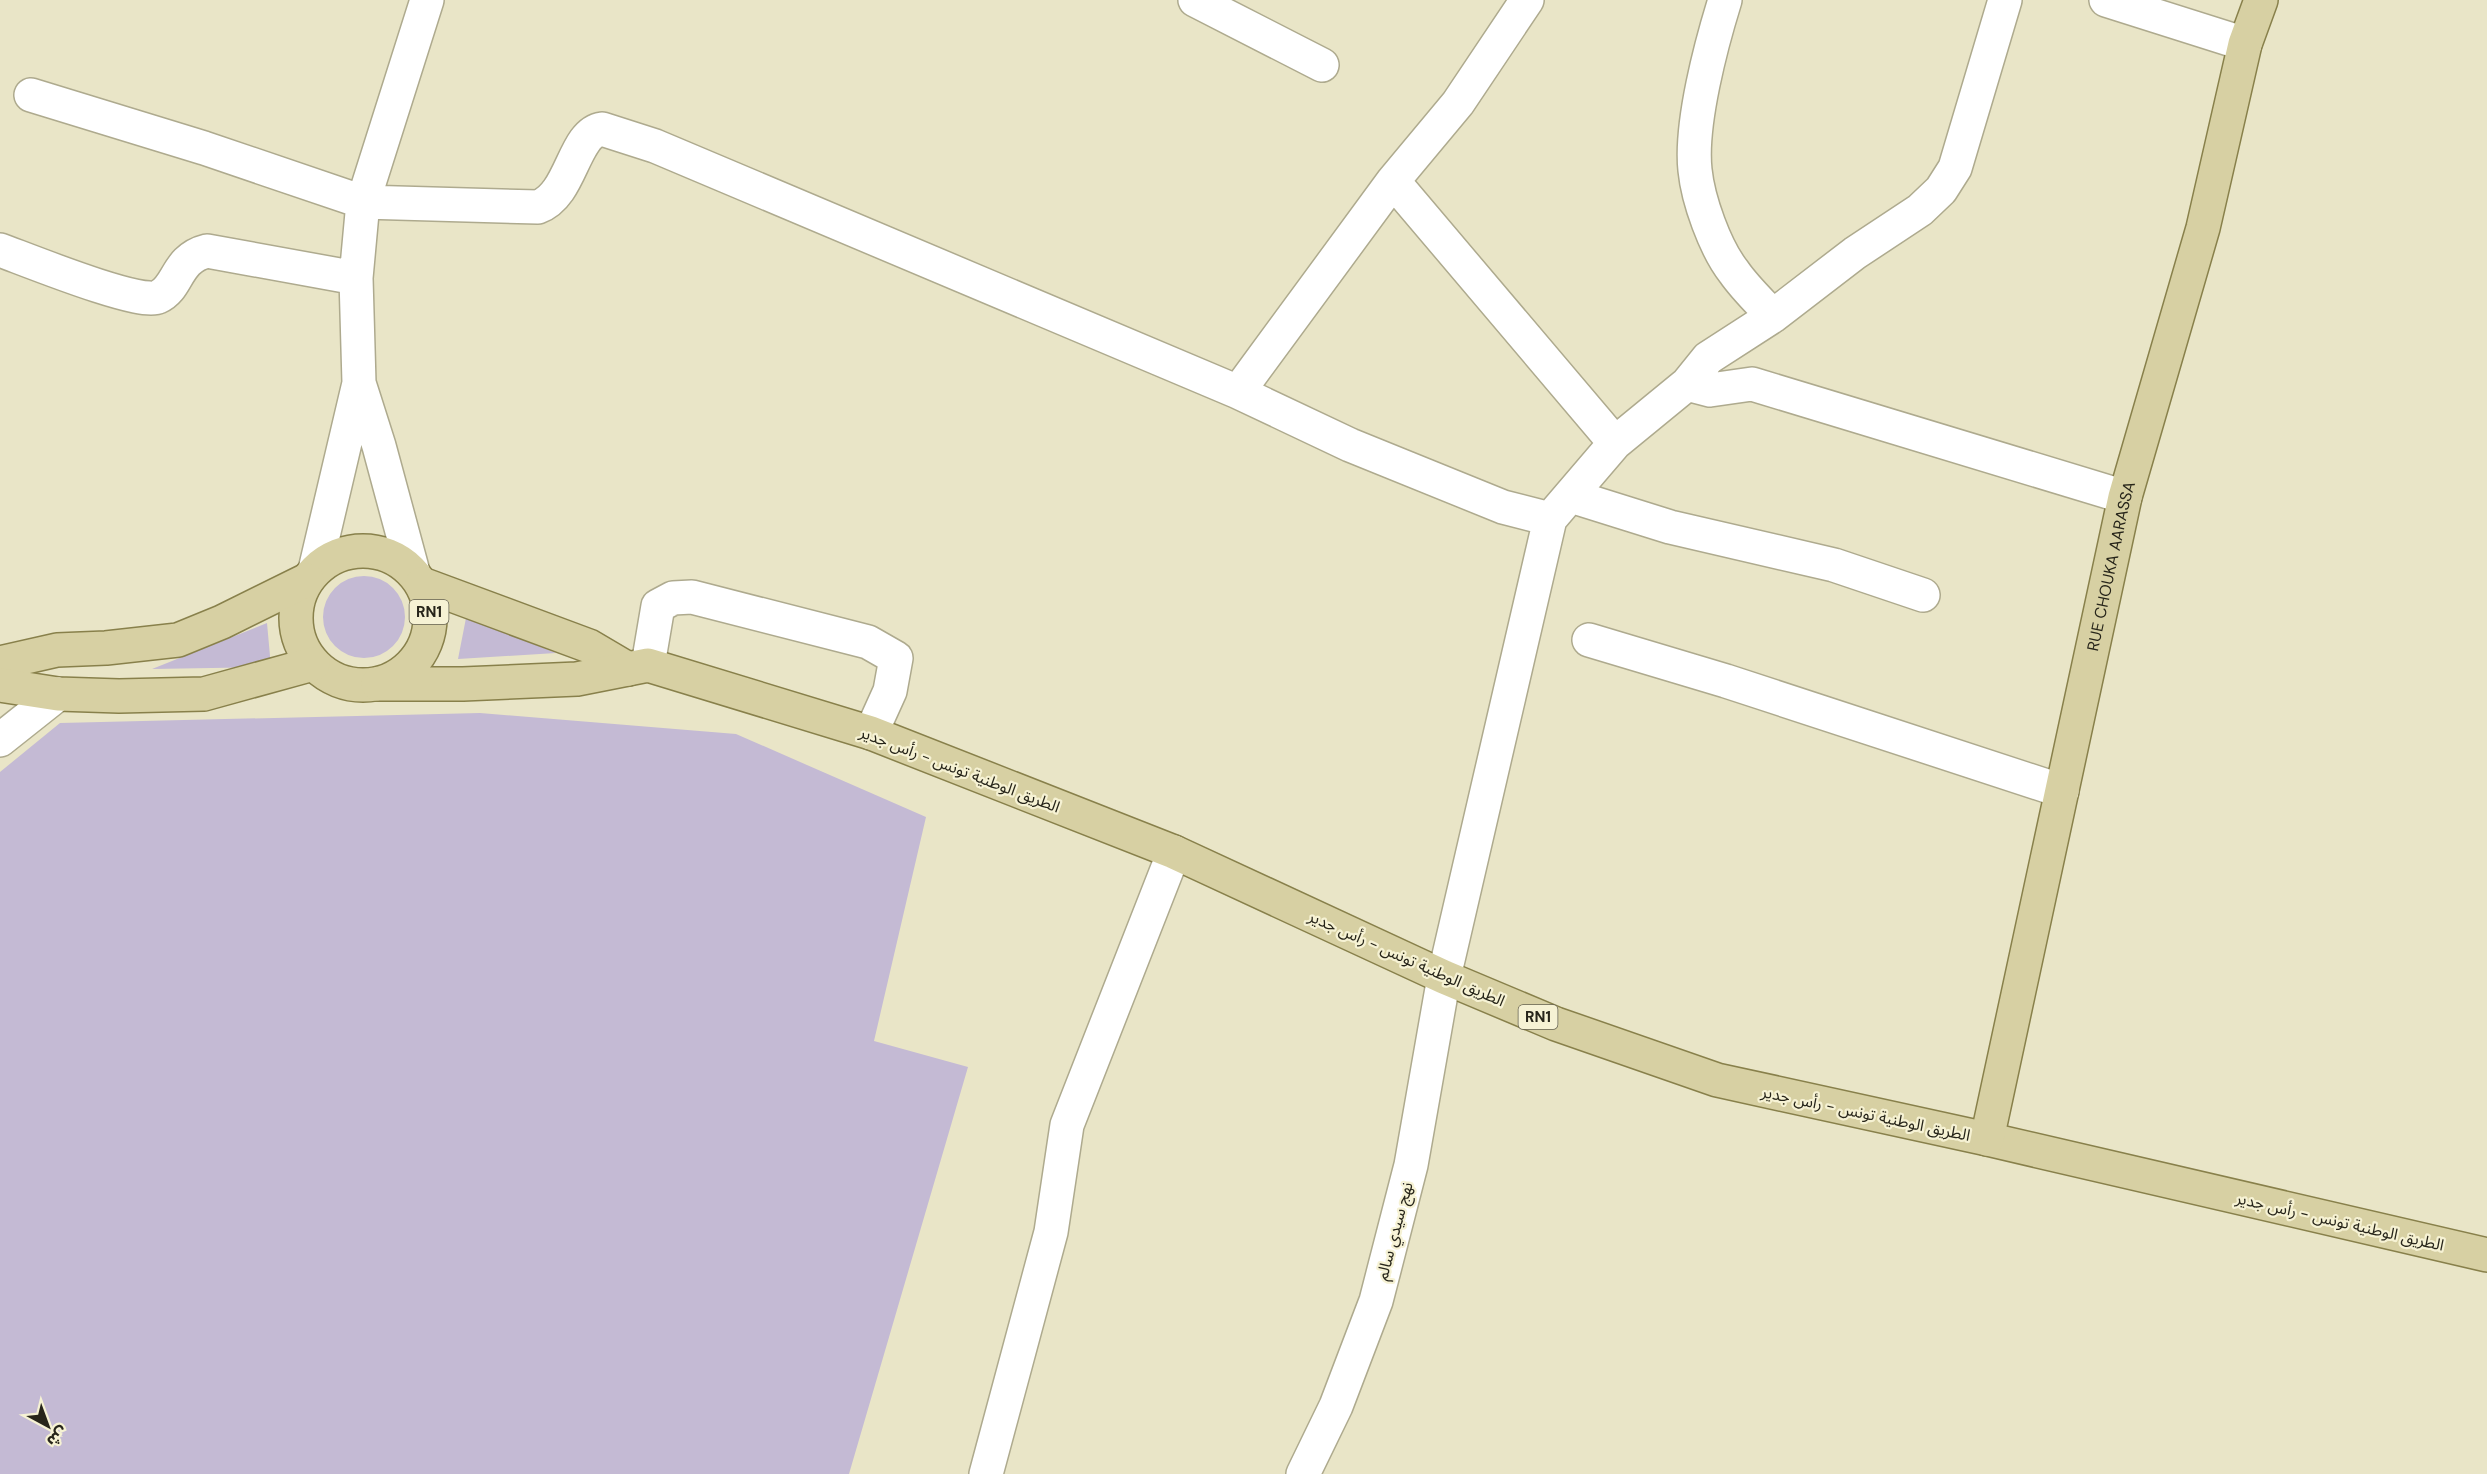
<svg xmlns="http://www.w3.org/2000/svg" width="2487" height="1474" viewBox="0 0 2487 1474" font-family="'DM Sans','Noto Sans Arabic',sans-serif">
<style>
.green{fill:#c4bad4}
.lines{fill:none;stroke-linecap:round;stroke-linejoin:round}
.minor-casing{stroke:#aeaa8e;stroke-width:36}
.major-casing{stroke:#88804b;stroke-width:36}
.minor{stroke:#fff;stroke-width:33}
.major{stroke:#d7d0a3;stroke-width:33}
.labels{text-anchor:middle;stroke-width:4.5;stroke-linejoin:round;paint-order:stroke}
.shield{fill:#f6f2d4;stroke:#656252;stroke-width:1.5}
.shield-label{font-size:15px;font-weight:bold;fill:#27251a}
.street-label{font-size:16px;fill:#27251a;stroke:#f6f2d4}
</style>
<rect width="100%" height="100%" fill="#e9e5c7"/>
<path class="green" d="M323 617a41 41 0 1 1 82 0a41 41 0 1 1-82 0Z
M 466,618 L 556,653 L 458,659 Z
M 267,623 L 271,667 L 152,669 Z
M 480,713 L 736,734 L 926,817 L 874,1041 L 968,1067 L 849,1474 L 0,1474 L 0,772 L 60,723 Z"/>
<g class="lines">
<g class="minor-casing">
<path id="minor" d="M 1195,0 L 1322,65
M 1725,0 C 1711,45 1690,124 1695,170 C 1698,200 1715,248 1734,272 C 1745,288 1760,302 1773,316
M 2106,0 L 2245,44
M 31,95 L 204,148 L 363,202 L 538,207 C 572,195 573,133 602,129 L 655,146 L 1238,392 L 1350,445 L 1503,507 L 1550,519 L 1615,443 L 1687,384 L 1710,390 L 1752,384 L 2125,497
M 1393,181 L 1615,443
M 0,250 C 25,259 140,306 158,297 C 179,288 175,259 207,251 L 356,278
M 359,383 L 379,446 L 413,572
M 1687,384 L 1708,358 L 1773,316 L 1855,253 L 1920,210 L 1941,190 L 1955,168 L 2005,0
M 1238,392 L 1393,181 L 1458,103 L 1527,0
M 1571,496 L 1670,527 L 1834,565 L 1923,595
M 315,570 L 359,383 L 356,278 L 363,202 L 427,0
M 1589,640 L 1726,681 L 2062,791
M 648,665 L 658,606 L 673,598 L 692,597 L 868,642 L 896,658 L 890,691 L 871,733
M 0,740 L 58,694
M 986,1474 L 1051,1232 L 1067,1125 L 1174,852
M 1303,1474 L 1336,1406 L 1376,1301 L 1411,1165 L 1444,977 L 1550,519"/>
</g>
<g class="major-casing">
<g id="major">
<circle cx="363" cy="618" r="67"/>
<path d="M 422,584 L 589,646 L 628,669"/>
<path d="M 0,663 L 57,650 L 106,648 L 178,640 L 222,622 L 307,580"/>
<path d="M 378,684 L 463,684 L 577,679 L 648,665 L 871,733 L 1174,852 L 1444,977 L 1556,1024 L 1717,1080 L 1987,1139 L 2487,1255"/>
<path d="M 0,685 L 58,694 L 119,696 L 204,694 L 313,664"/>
<path id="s1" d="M 1987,1139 L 2125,497 L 2203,228 L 2245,44 L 2261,0"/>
</g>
</g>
<use href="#minor" class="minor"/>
<use href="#major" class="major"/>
</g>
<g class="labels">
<g class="shield">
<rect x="409.5" y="600" width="39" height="24" rx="4.5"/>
<rect x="1518.5" y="1005" width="39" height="24" rx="4.5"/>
</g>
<g class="shield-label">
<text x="429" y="617">RN1</text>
<text x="1538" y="1022">RN1</text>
</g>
<g class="street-label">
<text dy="6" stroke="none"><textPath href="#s1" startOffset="586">RUE CHOUKA AARASSA</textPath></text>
<text transform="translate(960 769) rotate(21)" y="6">الطريق الوطنية تونس - رأس جدير</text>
<text transform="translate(1407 958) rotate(24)" y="6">الطريق الوطنية تونس - رأس جدير</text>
<text transform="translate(1866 1113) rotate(12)" y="6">الطريق الوطنية تونس - رأس جدير</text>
<text transform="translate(2340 1221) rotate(13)" y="6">الطريق الوطنية تونس - رأس جدير</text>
<text transform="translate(1394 1231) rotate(-75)" y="6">نهج سيدي سالم</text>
</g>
</g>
<g transform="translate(48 1426) rotate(139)" stroke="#f6f2d4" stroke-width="4.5" paint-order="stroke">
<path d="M0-4.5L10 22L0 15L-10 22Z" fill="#27251a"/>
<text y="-9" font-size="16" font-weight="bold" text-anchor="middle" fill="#27251a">ش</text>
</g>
</svg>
